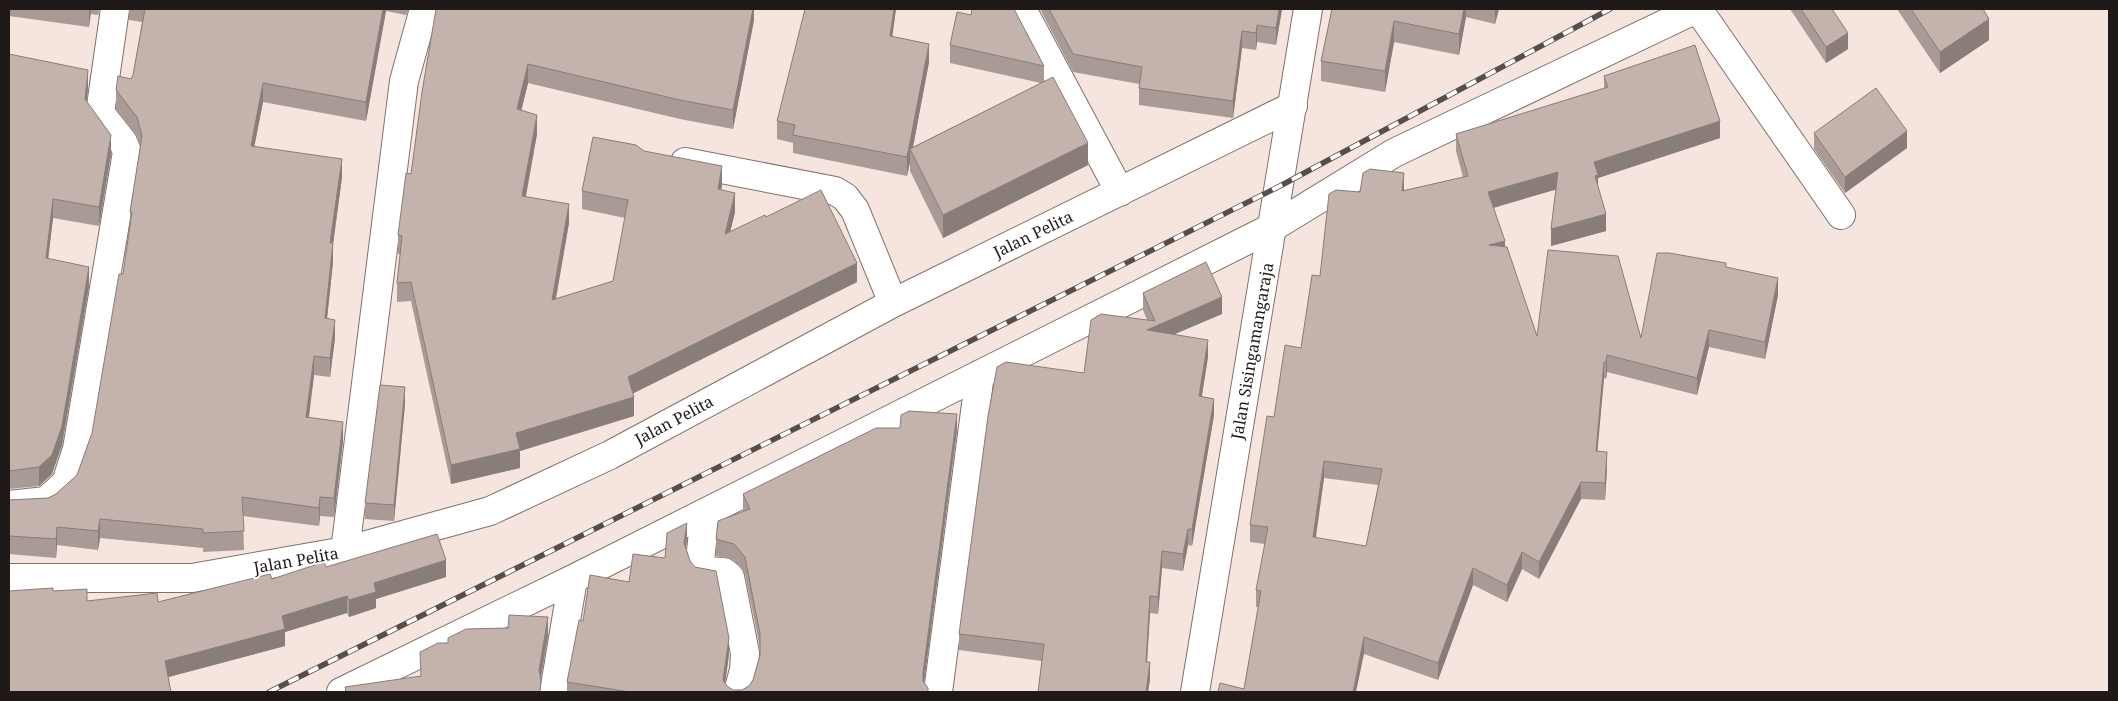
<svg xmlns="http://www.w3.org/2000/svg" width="2118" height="701" viewBox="0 0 2118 701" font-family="'Noto Serif',serif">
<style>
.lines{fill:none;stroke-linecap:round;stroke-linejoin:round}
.minor-casing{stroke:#80716b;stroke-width:30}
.tertiary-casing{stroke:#80716b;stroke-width:30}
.minor{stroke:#fff;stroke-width:28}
.tertiary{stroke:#fff;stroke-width:28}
.rail-casing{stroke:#574e4b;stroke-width:5.5}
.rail{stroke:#fff;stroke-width:4;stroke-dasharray:11;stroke-linecap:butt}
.wall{fill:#a89a94;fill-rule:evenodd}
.shaded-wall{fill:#887d78}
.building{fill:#c3b3ac;stroke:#887d78;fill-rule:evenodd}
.labels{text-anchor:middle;stroke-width:4;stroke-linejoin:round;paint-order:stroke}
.street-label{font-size:16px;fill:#1f1917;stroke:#fff}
</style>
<rect width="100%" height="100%" fill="#f6e5de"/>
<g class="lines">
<g class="minor-casing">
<path id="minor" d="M 1022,9 L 1120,192
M 1698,9 L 1841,215
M 685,162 L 835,191 L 845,197 L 855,210 L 893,303
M 9,505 L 46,501 L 66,483 L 77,449 L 127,152 L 123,142 L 100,113 L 115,9
M 705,513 L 700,561 L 704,571 L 724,572 L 730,577 L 745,653 L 744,670 L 738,692
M 345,551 L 404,81 L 424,9
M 9,578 L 192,578 L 345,551 L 490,511 L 610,455 L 893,303 L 1293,106
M 341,692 L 573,579 L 1273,227 L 1394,153 L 1696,9
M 554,692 L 573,579
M 938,692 L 980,374"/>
</g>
<g class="tertiary-casing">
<path id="tertiary" d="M 1195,692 L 1308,9"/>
</g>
<use href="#minor" class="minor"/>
<use href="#tertiary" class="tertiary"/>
<g class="rail-casing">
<path id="rail" d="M 269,692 L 1280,186 L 1610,9"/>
</g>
<use href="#rail" class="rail"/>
</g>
<path class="wall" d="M 9,9 L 100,9 L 98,15 L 91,14 L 89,27 L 9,16 Z
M 129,9 L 409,9 L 406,15 L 386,11 L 366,121 L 263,102 L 254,146 L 342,177 L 333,244 L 333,262 L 327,319 L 335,338 L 330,377 L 314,375 L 309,418 L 343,441 L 334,517 L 320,516 L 319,526 L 243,516 L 244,550 L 203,552 L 203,548 L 100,538 L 98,550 L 57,545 L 56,558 L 9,554 L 9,500 L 48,498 L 56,494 L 77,475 L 92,433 L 123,274 L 130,231 L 130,212 L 140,147 L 137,136 L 116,109 L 116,90 L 131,79 L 133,75 L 142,22 L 129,20 Z
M 436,9 L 754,9 L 754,20 L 733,129 L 680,119 L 528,83 L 521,111 L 537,134 L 526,197 L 569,223 L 556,299 L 613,281 L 625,218 L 582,209 L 582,191 L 644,151 L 722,185 L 721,190 L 735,212 L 730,232 L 766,217 L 857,282 L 633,393 L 634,416 L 520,451 L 520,468 L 451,484 L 411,301 L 397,302 L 397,283 L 400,254 L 398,254 L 398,235 L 411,174 Z
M 896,9 L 892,36 L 929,62 L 913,147 L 1041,83 L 950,63 L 950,45 L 1044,66 L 1044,82 L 1088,165 L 943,238 L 910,171 L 910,162 L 907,176 L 793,153 L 793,143 L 777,139 L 777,121 Z
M 1040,9 L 1282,9 L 1276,45 L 1257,42 L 1256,50 L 1242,48 L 1233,118 L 1139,105 L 1139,84 L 1073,72 Z
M 1332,9 L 1499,9 L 1495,24 L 1466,17 L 1459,55 L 1394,42 L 1385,92 L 1321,81 L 1321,61 Z
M 1790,9 L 1832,9 L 1848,49 L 1826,63 Z
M 1897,9 L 1983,9 L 1989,40 L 1940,73 Z
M 9,54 L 88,88 L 87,101 L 111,154 L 99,226 L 53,218 L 48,259 L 89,286 L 62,445 L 52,474 L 39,486 L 9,489 Z
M 1604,76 L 1720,138 L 1598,178 L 1598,189 L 1606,231 L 1551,246 L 1556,189 L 1494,208 L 1505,247 L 1537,336 L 1641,338 L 1726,267 L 1778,295 L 1765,359 L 1709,347 L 1697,395 L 1607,372 L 1606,379 L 1604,378 L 1597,451 L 1607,469 L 1605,500 L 1581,499 L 1539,579 L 1522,569 L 1507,602 L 1473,585 L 1438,680 L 1364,654 L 1244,689 L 1258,607 L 1256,607 L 1256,590 L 1265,544 L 1250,542 L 1250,525 L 1274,417 L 1301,348 L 1320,276 L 1360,192 L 1404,191 L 1463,177 L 1456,151 L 1456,134 L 1604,89 ZM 1324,478 L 1378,485 L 1366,546 L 1316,538 Z
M 1814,133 L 1907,148 L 1845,193 L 1814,149 Z
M 1143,293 L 1222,314 L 1174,334 L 1208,357 L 1202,396 L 1214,415 L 1192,546 L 1188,545 L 1183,571 L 1162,568 L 1158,614 L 1150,613 L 1147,662 L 1150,679 L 1148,692 L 1038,692 L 1042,661 L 959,650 L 959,634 L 1084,373 L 1147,320 L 1143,310 Z
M 405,404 L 394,521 L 365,519 L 365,503 Z
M 957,430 L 924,681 L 928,692 L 567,692 L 567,682 L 583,621 L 629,582 L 665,558 L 687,539 L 686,547 L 690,561 L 729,654 L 725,683 L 727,686 L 733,690 L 742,690 L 749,686 L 753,680 L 760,655 L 760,648 L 745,574 L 734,560 L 716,556 L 716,539 L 743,511 L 743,494 Z
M 326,567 L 446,577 L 376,599 L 376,608 L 349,617 L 347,613 L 285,632 L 285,646 L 168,677 L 53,591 L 87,601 L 158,602 Z"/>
<path class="shaded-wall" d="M 89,9 L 91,9 L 89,27 Z
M 383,9 L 386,9 L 386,11 L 366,121 L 366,102 Z
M 753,9 L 754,9 L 754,20 L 733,129 L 733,110 Z
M 894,9 L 896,9 L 890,54 L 890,36 Z
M 1279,9 L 1282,9 L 1276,45 L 1276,28 Z
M 1464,9 L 1466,9 L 1466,17 L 1459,55 L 1459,34 Z
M 1495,9 L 1499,9 L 1495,24 Z
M 1989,19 L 1989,40 L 1940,73 L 1940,52 Z
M 1394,21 L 1394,42 L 1385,92 L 1385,71 Z
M 1257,25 L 1257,42 L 1256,50 L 1256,33 Z
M 1242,31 L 1242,48 L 1233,118 L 1233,101 Z
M 1848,33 L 1848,49 L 1826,63 L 1826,47 Z
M 929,44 L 929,62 L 912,152 L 910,149 L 910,162 L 907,176 L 907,157 Z
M 528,64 L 528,83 L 517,128 L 517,109 Z
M 88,70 L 88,88 L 85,117 L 85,99 Z
M 263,83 L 263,102 L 251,164 L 251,146 Z
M 537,115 L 537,134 L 522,215 L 522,196 Z
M 1720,121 L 1720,138 L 1598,178 L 1598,192 L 1595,179 L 1594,162 Z
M 1907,131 L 1907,148 L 1845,193 L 1845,177 Z
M 111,135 L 111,154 L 99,226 L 99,207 Z
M 1088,143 L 1088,165 L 943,238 L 943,215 Z
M 342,159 L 342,177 L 333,244 L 333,262 L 325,337 L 325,318 L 330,243 Z
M 722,166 L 722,185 L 718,208 L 718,189 Z
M 1558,172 L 1558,189 L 1488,209 L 1488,192 Z
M 1404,173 L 1404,190 L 1402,208 L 1402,191 Z
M 735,193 L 735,212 L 725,253 L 725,234 Z
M 53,199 L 53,218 L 46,277 L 46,258 Z
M 569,204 L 569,223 L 552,319 L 552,300 Z
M 1606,214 L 1606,231 L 1551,246 L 1551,229 Z
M 1505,241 L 1505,258 L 1489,245 Z
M 857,263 L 857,282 L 628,396 L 628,377 Z
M 89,267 L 89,286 L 62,445 L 52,474 L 39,486 L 39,467 Z
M 1778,278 L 1778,295 L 1765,359 L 1765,342 Z
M 1222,297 L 1222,314 L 1147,346 L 1147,330 Z
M 335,320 L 335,338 L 330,377 L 330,358 Z
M 1709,330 L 1709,347 L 1697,395 L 1697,378 Z
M 1208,340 L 1208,357 L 1199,412 L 1199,396 Z
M 1607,355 L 1607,372 L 1606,379 L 1606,362 Z
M 314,356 L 314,375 L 306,436 L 306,417 Z
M 1604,362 L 1604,378 L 1596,468 L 1596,451 Z
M 405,387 L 405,404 L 394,521 L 394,505 Z
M 634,397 L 634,416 L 520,451 L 520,468 L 451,484 L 451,465 L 516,433 Z
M 1214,399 L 1214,415 L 1192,546 L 1192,529 Z
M 957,414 L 957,430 L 923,690 L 923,673 Z
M 343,422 L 343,441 L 334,517 L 334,498 Z
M 1607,452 L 1607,469 L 1605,500 L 1605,483 Z
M 1324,461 L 1324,478 L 1313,554 L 1313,537 Z
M 1581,482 L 1581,499 L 1539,579 L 1539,562 Z
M 320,497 L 320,516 L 319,526 L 319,508 Z
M 100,519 L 100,538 L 98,550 L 98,531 Z
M 687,523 L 687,539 L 684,560 L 684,543 Z
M 57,527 L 57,545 L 56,558 L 56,539 Z
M 1188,529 L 1188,545 L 1183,571 L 1183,554 Z
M 1162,551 L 1162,568 L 1158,614 L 1158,597 Z
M 1522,552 L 1522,569 L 1507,602 L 1507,585 Z
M 446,560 L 446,577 L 376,599 L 376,608 L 349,617 L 349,600 L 374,583 Z
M 1473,568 L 1473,585 L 1438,680 L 1438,663 Z
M 347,596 L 347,613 L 285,632 L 285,646 L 165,678 L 165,661 L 282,616 Z
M 1150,596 L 1150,613 L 1146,678 L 1146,662 Z
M 548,617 L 548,636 L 539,689 L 539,670 Z
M 1364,637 L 1364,654 L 1356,692 L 1353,692 Z
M 729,638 L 729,654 L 724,692 L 723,680 Z
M 1150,662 L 1150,679 L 1148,692 L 1146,692 Z"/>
<path class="building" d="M 145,9 L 383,9 L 366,102 L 263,83 L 251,146 L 342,159 L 330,243 L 333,243 L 325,318 L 335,320 L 330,358 L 314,356 L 306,417 L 343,422 L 334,498 L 320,497 L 319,508 L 242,497 L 244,531 L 203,533 L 203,529 L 100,519 L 98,531 L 57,527 L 56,539 L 9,536 L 9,500 L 48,498 L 56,494 L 77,475 L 92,433 L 119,274 L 123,274 L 132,212 L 130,212 L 142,136 L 137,117 L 116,90 L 118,76 L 131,79 L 133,75 Z
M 436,9 L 753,9 L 733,110 L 680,100 L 528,64 L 517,109 L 537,115 L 522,196 L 569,204 L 552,300 L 613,281 L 628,200 L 582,191 L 593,137 L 636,145 L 644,151 L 722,166 L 718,189 L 735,193 L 725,234 L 765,215 L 766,217 L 821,190 L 857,263 L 628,377 L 634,397 L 516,433 L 520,449 L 451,465 L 411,282 L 397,283 L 402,236 L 398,235 L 406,173 L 411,174 L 422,92 Z
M 805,9 L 894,9 L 890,36 L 929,44 L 907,157 L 793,135 L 795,125 L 777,121 Z
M 972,9 L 1014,9 L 1044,66 L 950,45 L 957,12 L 971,15 Z
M 1049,9 L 1279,9 L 1276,28 L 1257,25 L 1256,33 L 1242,31 L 1233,101 L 1139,88 L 1142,67 L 1073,54 Z
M 1332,9 L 1464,9 L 1459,34 L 1394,21 L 1385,71 L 1321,61 Z
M 1801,9 L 1832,9 L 1848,33 L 1826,47 Z
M 1911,9 L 1983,9 L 1989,19 L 1940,52 Z
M 1695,45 L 1720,121 L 1594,162 L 1598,175 L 1595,176 L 1606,214 L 1551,229 L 1558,172 L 1488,192 L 1505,241 L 1489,245 L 1507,247 L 1537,336 L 1548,250 L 1618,256 L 1641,338 L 1657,253 L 1669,253 L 1726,263 L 1726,267 L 1778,278 L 1765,342 L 1709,330 L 1697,378 L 1607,355 L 1606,362 L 1604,362 L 1596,451 L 1607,452 L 1605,483 L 1581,482 L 1539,562 L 1522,552 L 1507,585 L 1473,568 L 1438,663 L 1364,637 L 1353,692 L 1218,692 L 1220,683 L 1244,689 L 1261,591 L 1256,590 L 1268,527 L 1250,525 L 1267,416 L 1274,417 L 1285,345 L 1301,348 L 1312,275 L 1320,276 L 1329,194 L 1336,190 L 1360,192 L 1363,173 L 1370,169 L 1404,173 L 1402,191 L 1468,176 L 1456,134 L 1608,87 L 1604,76 ZM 1324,461 L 1382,469 L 1366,546 L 1313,537 Z
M 9,54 L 88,70 L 85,99 L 111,135 L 99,207 L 53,199 L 46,258 L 89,267 L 62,426 L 52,455 L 39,467 L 9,471 Z
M 1053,77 L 1088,143 L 943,215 L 910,149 Z
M 1876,88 L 1907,131 L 1845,177 L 1814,133 Z
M 1206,262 L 1222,297 L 1147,330 L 1208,340 L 1199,396 L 1214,399 L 1192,529 L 1188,529 L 1183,554 L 1162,551 L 1158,597 L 1150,596 L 1146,662 L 1150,662 L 1146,692 L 1038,692 L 1044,644 L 959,634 L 988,416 L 997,367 L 1006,362 L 1084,373 L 1091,320 L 1101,314 L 1155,321 L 1143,293 Z
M 380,385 L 405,387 L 394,505 L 365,503 Z
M 909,411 L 957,414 L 923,673 L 923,681 L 928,688 L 928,692 L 630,692 L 567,682 L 579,620 L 583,621 L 590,575 L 629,582 L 633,554 L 665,558 L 667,533 L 687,523 L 684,543 L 690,561 L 695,567 L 716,571 L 729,638 L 723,680 L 727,686 L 733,690 L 742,690 L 749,686 L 753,680 L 760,655 L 760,634 L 745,557 L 734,544 L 716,539 L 718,521 L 750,509 L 743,494 L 876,428 L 900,428 L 901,415 Z
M 437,534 L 446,560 L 374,583 L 376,592 L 349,600 L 347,596 L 282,616 L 285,629 L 165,661 L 171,692 L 9,692 L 9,591 L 53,588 L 53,591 L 87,589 L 87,601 L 157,593 L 158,602 L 270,574 L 272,579 L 324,562 L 326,567 Z
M 509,615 L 548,617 L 539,670 L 541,680 L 540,692 L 346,692 L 345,687 L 421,676 L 420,652 L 438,643 L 448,643 L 448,638 L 466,629 L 508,628 Z"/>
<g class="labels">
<g class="street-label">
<text transform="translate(1033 234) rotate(-26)" y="6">Jalan Pelita</text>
<text transform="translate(1252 351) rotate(-80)" y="6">Jalan Sisingamangaraja</text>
<text transform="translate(674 420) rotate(-28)" y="6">Jalan Pelita</text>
<text transform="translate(296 560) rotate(-10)" y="6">Jalan Pelita</text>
</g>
</g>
<rect width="2118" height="701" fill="none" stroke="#1f1917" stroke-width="20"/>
</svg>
